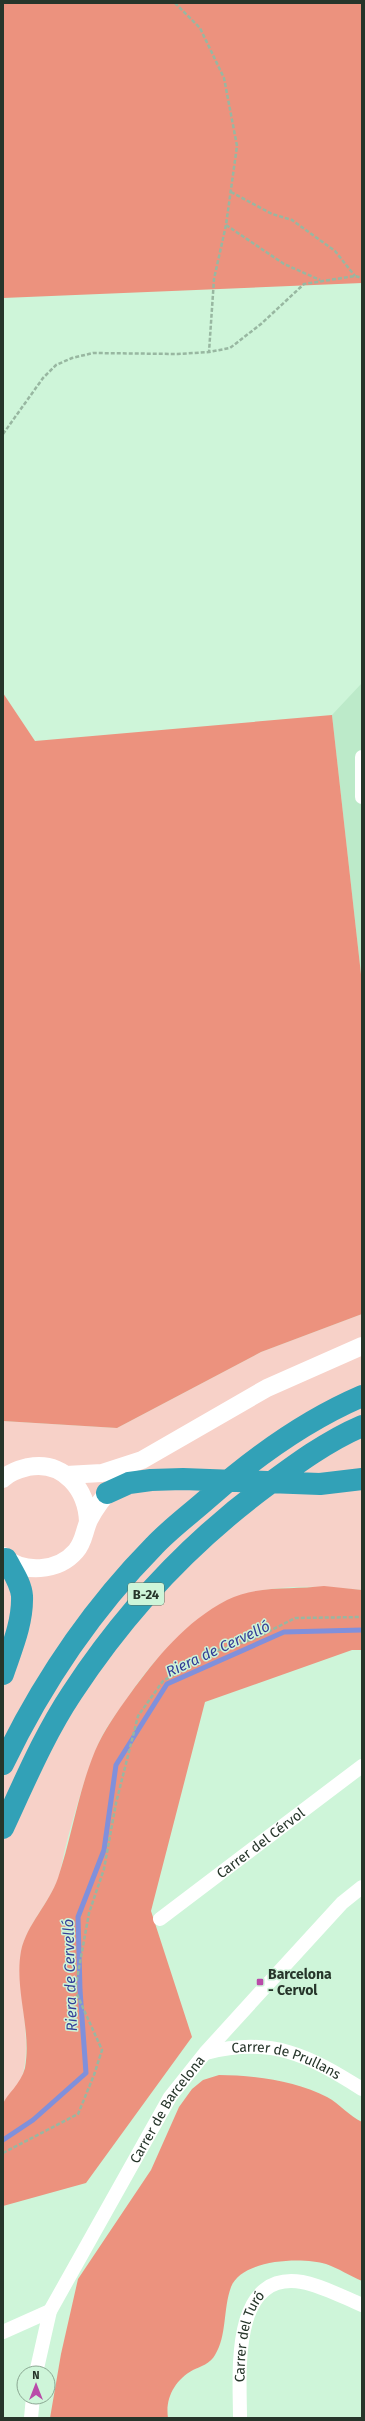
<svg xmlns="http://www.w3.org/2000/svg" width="365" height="2421" viewBox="0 0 365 2421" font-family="'Fira Sans',sans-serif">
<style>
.built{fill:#bceac9}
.green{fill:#f7d1c8}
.forest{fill:#ec927e}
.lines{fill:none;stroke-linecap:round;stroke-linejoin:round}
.stream{stroke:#8090db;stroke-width:5}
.path{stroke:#98b7a1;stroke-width:2.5;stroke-dasharray:4 2;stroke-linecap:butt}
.minor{stroke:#fff;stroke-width:14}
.tertiary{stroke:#fff;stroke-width:18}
.motorway{stroke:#32a1b7;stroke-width:22}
.poi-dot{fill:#b94ba9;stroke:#cef5d9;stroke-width:1.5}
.labels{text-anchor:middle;stroke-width:3;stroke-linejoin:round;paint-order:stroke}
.shield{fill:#cef5d9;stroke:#586f5e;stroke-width:1}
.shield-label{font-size:13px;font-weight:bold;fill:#26352a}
.street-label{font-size:14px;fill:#26352a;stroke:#cef5d9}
.poi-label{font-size:14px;font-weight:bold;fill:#26352a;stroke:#cef5d9;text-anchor:start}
.water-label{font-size:15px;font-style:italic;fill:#353e97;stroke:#cef5d9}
</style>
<rect width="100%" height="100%" fill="#cef5d9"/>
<path class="built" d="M 362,683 L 362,983 L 332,715 Z"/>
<path class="green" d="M 362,1314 L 362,1590 C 320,1586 271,1583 231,1599 C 219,1603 210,1611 201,1618 C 173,1640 152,1662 132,1691 C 119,1711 103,1729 95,1752 C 84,1779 76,1809 68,1837 C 64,1851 62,1866 58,1879 C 48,1905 26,1925 21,1953 C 14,1995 46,2075 3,2103 L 3,1421 L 117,1428 L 261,1352 Z"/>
<path class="forest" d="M 3,3 L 362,3 L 362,283 L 3,298 Z
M 3,693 L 35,741 L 332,715 L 362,983 L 362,1314 L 261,1352 L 117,1428 L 3,1421 Z
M 324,1586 L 362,1590 L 362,1650 L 352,1650 L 205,1702 L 151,1911 L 192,2037 L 86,2183 L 3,2206 C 3,2180 3,2154 3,2128 C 3,2121 1,2111 3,2104 C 6,2095 21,2084 25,2068 C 32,2029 14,1990 21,1951 C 27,1924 49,1904 58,1878 C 72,1836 78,1792 95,1751 C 104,1730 117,1712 130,1694 C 157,1657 185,1622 227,1600 C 256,1585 293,1590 324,1586 Z
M 219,2075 C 252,2075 297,2081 327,2097 C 340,2104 349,2116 362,2122 L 362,2281 C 350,2276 338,2268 326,2264 C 302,2257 242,2259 231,2287 C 223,2309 227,2336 215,2355 C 211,2363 200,2367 193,2370 C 175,2380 165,2398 168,2418 L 50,2418 L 61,2354 L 78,2279 L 151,2170 L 179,2107 L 192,2089 L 203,2080 Z"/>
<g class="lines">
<path class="stream" d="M 3,2140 L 33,2120 L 86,2073 L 80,1990 L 78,1917 L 104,1850 L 116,1765 L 167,1684 L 284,1632 L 362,1630"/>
<path class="path" d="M 175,3 L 200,28 L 224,78 L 237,146 L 226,225 L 214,279 L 209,352
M 231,192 L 272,214 L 292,220 L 335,251 L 355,276
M 226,225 L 284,264 L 320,280
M 3,434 L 43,378 L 56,365 L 72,358 L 93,353 L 178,354 L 209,352 L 230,348 L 261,324 L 304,284 L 355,276 L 362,278
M 3,2153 L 78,2114 L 94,2075 L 102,2050 L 75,1990 L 89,1913 L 104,1869 L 116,1803 L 138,1716 L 163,1681 L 210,1653 L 256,1638 L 295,1618 L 362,1617"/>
<g class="minor">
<path d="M 362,757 L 362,797"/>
<path id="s1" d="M 160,1919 L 362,1766"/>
<path id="s2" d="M 206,2053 C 271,2036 308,2055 362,2089"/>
<path d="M 3,2332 L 50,2311"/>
<path id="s3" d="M 36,2373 L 50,2311 L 170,2097 L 205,2053 L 266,1986 L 342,1903 L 362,1887"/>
<path d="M 31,2418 L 33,2397"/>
<path id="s4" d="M 240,2418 C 240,2375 230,2270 302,2282 C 323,2286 343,2297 362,2305"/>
</g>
<path class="tertiary" d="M 66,1475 L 102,1473 L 142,1460 L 267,1388 L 362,1346
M 3,1479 C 9,1472 20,1469 28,1467 C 64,1460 87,1490 88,1522
M 3,1556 C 23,1574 58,1572 76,1551 C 84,1542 84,1531 89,1520 C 96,1506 106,1494 116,1483"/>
<path class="motorway" d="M 107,1493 L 129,1483 L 151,1480 L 183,1479 L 320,1484 L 362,1479
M 3,1674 C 11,1650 23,1623 22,1596 C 21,1583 12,1571 6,1559
M 3,1764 C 41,1685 92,1609 154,1546 C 170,1529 189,1515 206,1500 C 253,1458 304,1421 362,1396
M 3,1828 C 24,1783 44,1735 72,1693 C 125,1612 187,1545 265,1487 C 296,1464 327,1441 362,1426"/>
</g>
<rect class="poi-dot" x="256" y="1978" width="8" height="8" rx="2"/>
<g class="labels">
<rect class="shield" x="128" y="1583" width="36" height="22" rx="3"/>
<g class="shield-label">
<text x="146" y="1599">B-24</text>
</g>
<g class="street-label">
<text dy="5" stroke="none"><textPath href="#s1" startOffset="126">Carrer del Cérvol</textPath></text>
<text dy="5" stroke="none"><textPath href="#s2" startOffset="83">Carrer de Prullans</textPath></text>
<text dy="5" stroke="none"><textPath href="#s3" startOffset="297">Carrer de Barcelona</textPath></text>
<text dy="5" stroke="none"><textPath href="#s4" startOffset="83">Carrer del Turó</textPath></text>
</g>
<g class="poi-label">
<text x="268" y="1979">Barcelona<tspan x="268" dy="16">- Cervol</tspan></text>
</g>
<g class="water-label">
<text transform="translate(218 1649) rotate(-25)" y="5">Riera de Cervelló</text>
<text transform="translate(70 1975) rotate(-92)" y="5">Riera de Cervelló</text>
</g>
</g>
<rect width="365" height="2421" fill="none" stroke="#26352a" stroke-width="8"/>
<g transform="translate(36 2385)"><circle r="19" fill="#cef5d9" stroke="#8ba893"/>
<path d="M0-3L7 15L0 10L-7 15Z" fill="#b94ba9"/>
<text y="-6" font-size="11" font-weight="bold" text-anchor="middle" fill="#26352a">N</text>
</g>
</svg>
